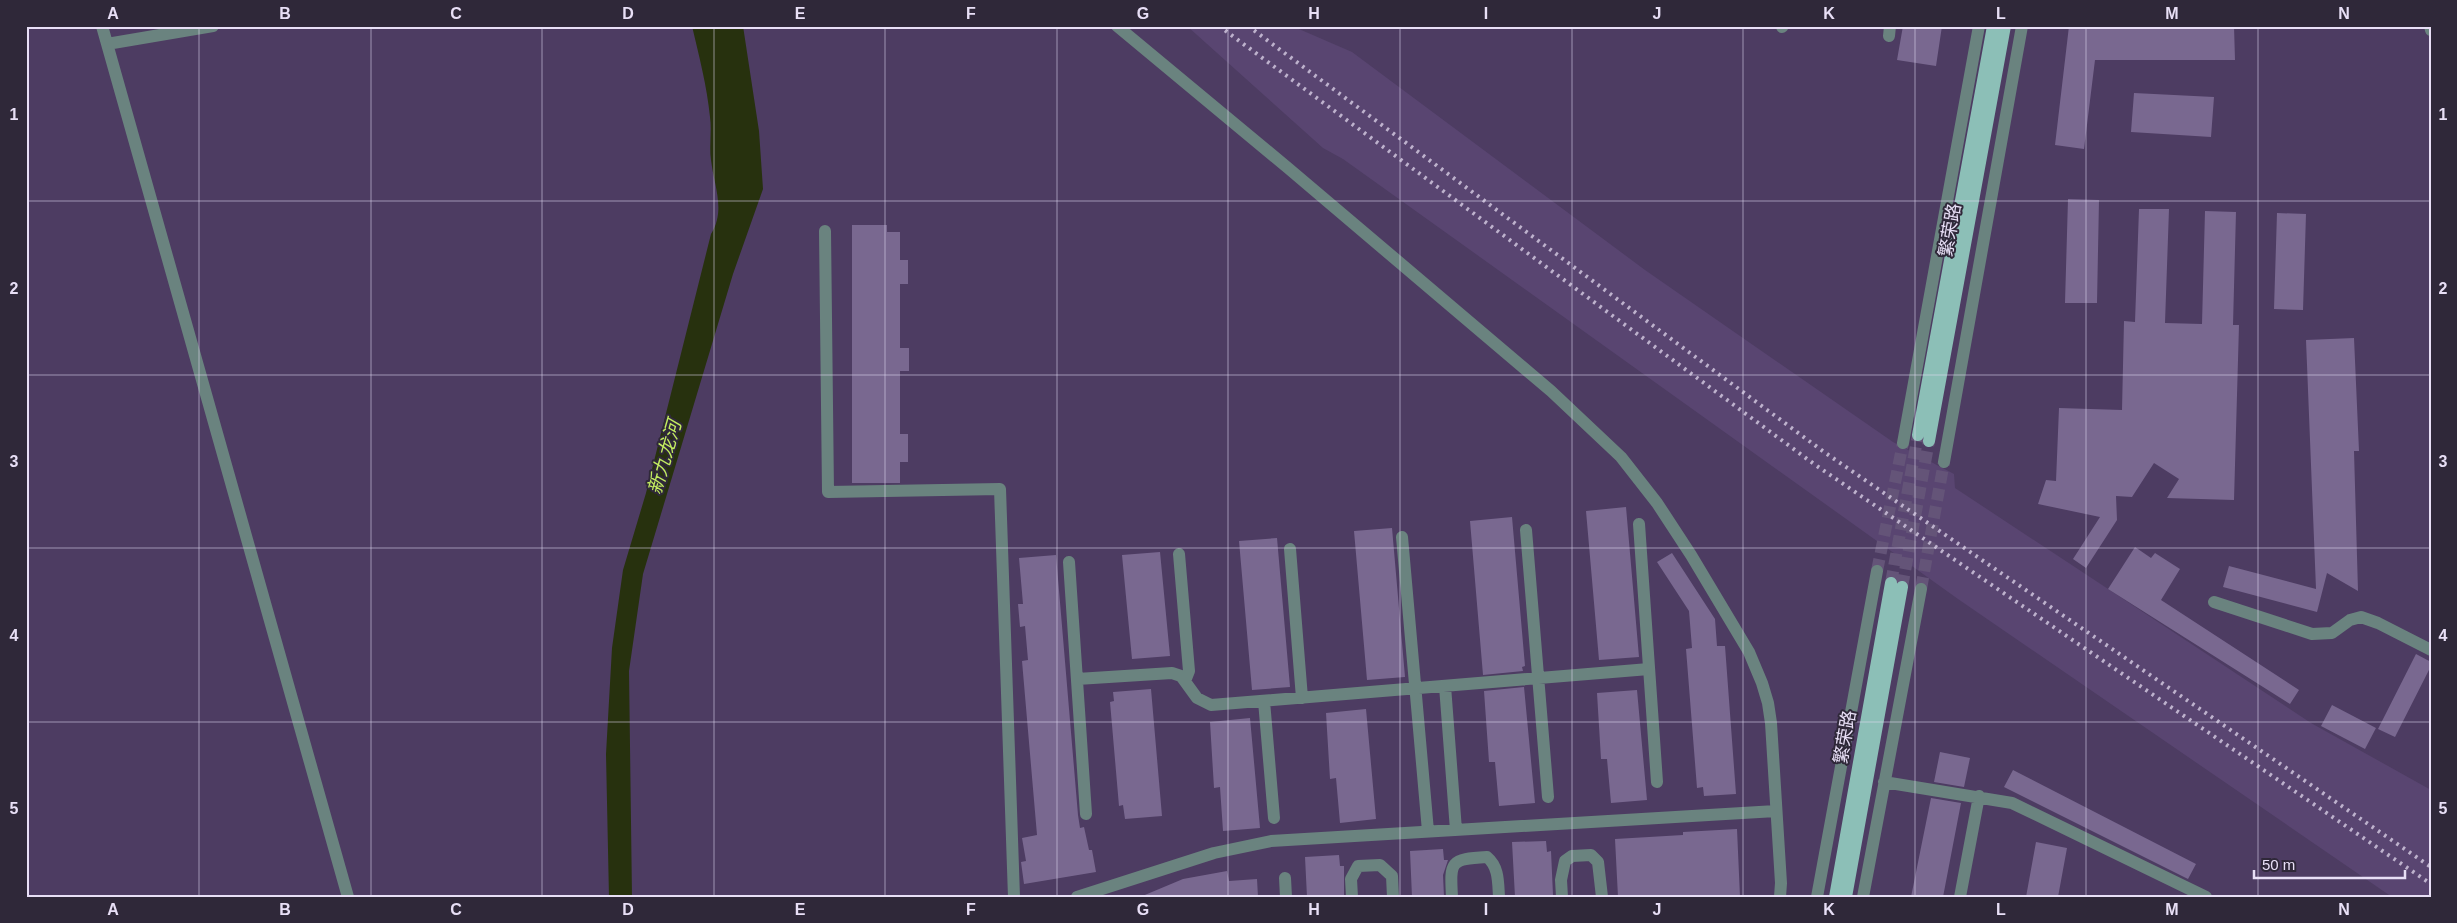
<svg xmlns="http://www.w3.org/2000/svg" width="2457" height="923" viewBox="0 0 2457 923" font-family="Helvetica,'Noto Sans SC',sans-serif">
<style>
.built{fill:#594571}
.water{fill:#27310e}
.building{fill:#796890}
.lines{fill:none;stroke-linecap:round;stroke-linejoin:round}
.minor-tunnel{stroke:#645478;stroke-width:12;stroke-dasharray:12 6;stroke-linecap:butt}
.major-tunnel{stroke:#645478;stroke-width:12;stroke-dasharray:12 6;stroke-linecap:butt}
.minor{stroke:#6a837f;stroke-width:12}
.major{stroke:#8cbfb7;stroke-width:12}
.rail{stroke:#beb2cd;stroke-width:4;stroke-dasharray:2.5 5;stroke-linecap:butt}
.grid{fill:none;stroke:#e8dff6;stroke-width:1;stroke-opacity:0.55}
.labels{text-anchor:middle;stroke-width:4;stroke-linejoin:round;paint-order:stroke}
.street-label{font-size:18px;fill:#e8dff6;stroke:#2f2839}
.water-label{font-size:19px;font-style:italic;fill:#c3ed60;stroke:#2f2839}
.neatline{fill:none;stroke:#e8dff6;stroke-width:2}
.grid-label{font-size:16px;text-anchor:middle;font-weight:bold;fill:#e8dff6}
</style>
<rect width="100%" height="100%" fill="#4d3c62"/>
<path class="built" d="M 1187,26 L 1292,26 L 1352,52 L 1645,270 L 1893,442 L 1954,474 L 1955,488 L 2311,723 L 2431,790 L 2431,897 L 2392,897 L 1958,599 L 1343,159 L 1323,148 Z"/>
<path class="water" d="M 692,26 L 743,26 L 759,131 L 763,189 L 733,274 L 643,574 L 629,671 L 632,897 L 609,897 L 606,754 L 612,648 L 623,570 L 646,493 L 711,234 C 726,210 714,186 711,160 C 709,146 712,131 710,117 C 707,86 699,56 692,26 Z"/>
<path class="building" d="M 1903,26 L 1942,26 L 1936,66 L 1897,60 Z
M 2069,26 L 2234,26 L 2235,60 L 2095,60 L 2084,149 L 2055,145 Z
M 2134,93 L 2214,97 L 2211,137 L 2131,132 Z
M 2068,199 L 2099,200 L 2097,303 L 2065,303 Z
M 2139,209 L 2169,209 L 2165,323 L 2202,324 L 2205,211 L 2236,212 L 2233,325 L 2239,325 L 2234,500 L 2167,498 L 2179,479 L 2154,463 L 2132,497 L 2116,496 L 2117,520 L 2086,568 L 2073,559 L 2100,517 L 2038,504 L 2046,480 L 2056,481 L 2059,408 L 2122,410 L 2124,321 L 2135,322 Z
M 2277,213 L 2306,214 L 2303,310 L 2274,309 Z
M 852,225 L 887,225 L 887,232 L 900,232 L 900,260 L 908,260 L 908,284 L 900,284 L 900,348 L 909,348 L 909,371 L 900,371 L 900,434 L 908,434 L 908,462 L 900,462 L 900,483 L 852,483 Z
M 2354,338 L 2359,451 L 2354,451 L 2358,591 L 2327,573 L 2317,612 L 2223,587 L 2229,566 L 2316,589 L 2306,340 Z
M 1626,507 L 1639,657 L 1599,660 L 1586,511 Z
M 1512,517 L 1525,666 L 1522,667 L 1523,671 L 1483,675 L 1470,521 Z
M 1392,528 L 1405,677 L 1367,680 L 1354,531 Z
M 1277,538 L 1290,687 L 1252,690 L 1239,541 Z
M 2135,547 L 2151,558 L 2155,553 L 2180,569 L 2161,600 L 2299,690 L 2290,704 L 2108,589 Z
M 1160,552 L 1170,656 L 1132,659 L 1122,555 Z
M 1672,553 L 1715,619 L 1717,646 L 1725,646 L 1736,794 L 1704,796 L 1703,787 L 1697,788 L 1686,649 L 1692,648 L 1689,611 L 1657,562 Z
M 1056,555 L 1078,815 L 1080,828 L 1084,827 L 1089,850 L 1092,850 L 1096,872 L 1024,884 L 1021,862 L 1026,861 L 1022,838 L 1037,835 L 1022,661 L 1028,660 L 1025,626 L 1020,627 L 1018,604 L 1023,604 L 1019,558 Z
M 2416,654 L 2431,662 L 2431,666 L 2395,737 L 2378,729 Z
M 1524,687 L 1535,803 L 1499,806 L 1495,762 L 1489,762 L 1484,691 Z
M 1151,689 L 1162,816 L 1125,819 L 1123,805 L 1119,806 L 1110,702 L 1114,701 L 1113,692 Z
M 1637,690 L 1647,800 L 1611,803 L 1607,759 L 1601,759 L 1597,693 Z
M 2332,705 L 2376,728 L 2365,749 L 2321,726 Z
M 1366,709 L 1376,819 L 1340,823 L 1336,778 L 1330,779 L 1326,713 Z
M 1250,718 L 1260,828 L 1223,831 L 1220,787 L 1214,788 L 1210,722 Z
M 1940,752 L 1970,758 L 1964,787 L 1934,782 Z
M 2013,770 L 2196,864 L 2188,879 L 2004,787 Z
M 1931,798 L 1961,803 L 1943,897 L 1911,897 Z
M 1737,829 L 1740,897 L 1618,897 L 1615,839 L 1683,835 L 1683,832 Z
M 1546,841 L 1547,852 L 1551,851 L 1553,895 L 1515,897 L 1512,842 Z
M 2036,842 L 2067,848 L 2058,897 L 2026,897 Z
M 1443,849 L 1444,860 L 1448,860 L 1443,875 L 1444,897 L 1412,897 L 1410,851 Z
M 1339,855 L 1340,866 L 1344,866 L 1344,897 L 1307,897 L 1305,857 Z
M 1227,871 L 1229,881 L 1257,879 L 1258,897 L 1140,897 L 1183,879 Z"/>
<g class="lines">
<path class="minor-tunnel" d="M 1877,571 L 1903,443
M 1921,589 L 1944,462"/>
<path class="major-tunnel" d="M 1891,583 L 1918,435
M 1902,587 L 1929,441"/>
<path class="minor" d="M 102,26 L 348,897
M 1117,26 L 1288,168 L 1551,391 L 1621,457 L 1657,503 L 1691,555 L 1749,652 L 1762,683 L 1768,703 L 1771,723 L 1781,883 L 1780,897
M 2430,26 L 2431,30
M 1782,27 L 1783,26
M 1889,36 L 1890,26
M 107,44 L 213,26
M 825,231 L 828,492 L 1000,489 L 1014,897
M 1903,443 L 1979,26
M 1944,462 L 2022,26
M 1639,524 L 1657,782
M 1526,530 L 1548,797
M 1402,537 L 1428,831
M 1290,549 L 1302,698
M 1179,554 L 1189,671 L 1185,681
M 1069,562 L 1086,814
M 2214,602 L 2312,634 L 2332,633 L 2350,620 L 2361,617 L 2378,623 L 2431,650
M 1077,679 L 1172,673 L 1181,676 L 1197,698 L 1211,705 L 1649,669
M 1445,686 L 1456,830
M 1264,701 L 1274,818
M 1884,782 L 2012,803 L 2206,897
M 1285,878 L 1286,897
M 1077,897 L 1214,853 L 1271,841 L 1776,811
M 1352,897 L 1351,879 L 1358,866 L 1380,865 L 1392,876 L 1393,897
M 1452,897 C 1450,861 1450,859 1487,857 C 1499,867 1498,882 1499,897
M 1562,897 L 1561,880 L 1565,861 L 1572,856 L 1591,855 L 1598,862 L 1602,897
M 1817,897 L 1877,571
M 1863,897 L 1921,589
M 1960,897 L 1979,796"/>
<path class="major" d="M 1918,435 L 1993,26
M 1929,441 L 2005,26
M 1835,897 L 1891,583
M 1846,897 L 1902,587"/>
<path class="rail" d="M 1219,26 L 1814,464 L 2431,884
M 1248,26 L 1824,452 L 2431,867"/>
</g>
<path class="grid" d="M 199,26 L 199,897M 371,26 L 371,897M 542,26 L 542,897M 714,26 L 714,897M 885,26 L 885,897M 1057,26 L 1057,897M 1228,26 L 1228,897M 1400,26 L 1400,897M 1572,26 L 1572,897M 1743,26 L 1743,897M 1915,26 L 1915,897M 2086,26 L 2086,897M 2258,26 L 2258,897M 26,201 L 2431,201M 26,375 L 2431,375M 26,548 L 2431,548M 26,722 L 2431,722"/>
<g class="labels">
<g class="street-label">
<text transform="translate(1950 230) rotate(-80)" y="6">繁荣路</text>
<text transform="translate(1845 737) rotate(-80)" y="6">繁荣路</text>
</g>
<g class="water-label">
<text transform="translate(664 457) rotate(-74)" y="7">新九龙河</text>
</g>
</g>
<rect width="2457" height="923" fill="none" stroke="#2f2839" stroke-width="55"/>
<path d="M2254 870v8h151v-8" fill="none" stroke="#e8dff6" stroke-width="2.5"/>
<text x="2262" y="870" font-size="15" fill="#e8dff6" stroke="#2f2839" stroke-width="4" paint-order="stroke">50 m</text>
<rect x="28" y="28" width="2402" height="868" class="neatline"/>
<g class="grid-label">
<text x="113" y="19">A</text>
<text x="285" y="19">B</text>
<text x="456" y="19">C</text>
<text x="628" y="19">D</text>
<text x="800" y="19">E</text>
<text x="971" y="19">F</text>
<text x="1143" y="19">G</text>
<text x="1314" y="19">H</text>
<text x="1486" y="19">I</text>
<text x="1657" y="19">J</text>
<text x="1829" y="19">K</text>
<text x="2001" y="19">L</text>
<text x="2172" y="19">M</text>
<text x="2344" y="19">N</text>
<text x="14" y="120">1</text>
<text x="2443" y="120">1</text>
<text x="14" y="294">2</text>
<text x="2443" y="294">2</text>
<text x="14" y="467">3</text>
<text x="2443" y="467">3</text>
<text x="14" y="641">4</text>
<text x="2443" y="641">4</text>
<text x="14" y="814">5</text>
<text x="2443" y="814">5</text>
<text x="113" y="915">A</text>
<text x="285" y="915">B</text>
<text x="456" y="915">C</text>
<text x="628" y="915">D</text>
<text x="800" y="915">E</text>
<text x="971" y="915">F</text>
<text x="1143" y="915">G</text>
<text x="1314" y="915">H</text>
<text x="1486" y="915">I</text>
<text x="1657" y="915">J</text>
<text x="1829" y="915">K</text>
<text x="2001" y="915">L</text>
<text x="2172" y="915">M</text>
<text x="2344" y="915">N</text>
</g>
</svg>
